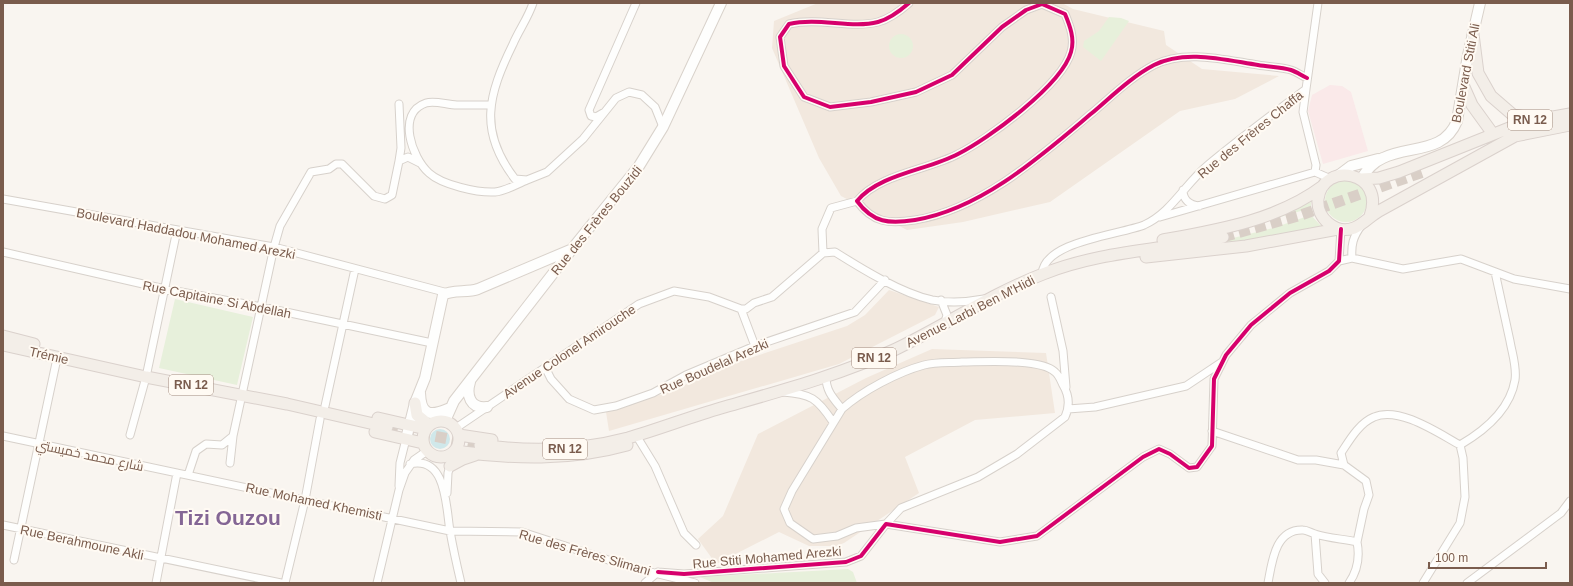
<svg xmlns="http://www.w3.org/2000/svg" width="1573" height="586" viewBox="0 0 1573 586" font-family="Helvetica,Cairo,sans-serif">
<style>
.residential{fill:#f2e8de}
.medical{fill:#fae9e9}
.green{fill:#e7f0db}
.water{fill:#d0e8ea}
.lines{fill:none;stroke-linecap:round;stroke-linejoin:round}
.primary-tunnel{stroke:#d9cfc7;stroke-width:11;stroke-dasharray:11 5.5;stroke-linecap:butt}
.street-casing{stroke:#d7d1cb;stroke-width:9}
.secondary-casing{stroke:#d9d2cb;stroke-width:12}
.primary-casing{stroke:#dad1cc;stroke-width:13}
.street{stroke:#fefefd;stroke-width:7}
.secondary{stroke:#fefefd;stroke-width:10}
.primary{stroke:#f3eee8;stroke-width:11}
.cycleway-casing{stroke:#fffaf3;stroke-width:6}
.cycleway{stroke:#d6006c;stroke-width:4}
.labels{text-anchor:middle;stroke-width:4;stroke-linejoin:round;paint-order:stroke}
.shield{fill:#fffaf3;stroke:#a28b7f;stroke-width:1}
.shield-label{font-size:12px;font-weight:bold;fill:#7a5c4d}
.street-label{font-size:13px;fill:#7a5c4d;stroke:#fffaf3}
.town-label{font-size:21px;font-weight:bold;fill:#846695;stroke:#fffaf3}
</style>
<rect width="100%" height="100%" fill="#f9f5f0"/>
<path class="residential" d="M 818,3 L 1062,3 L 1073,9 L 1164,31 L 1166,45 L 1202,69 L 1279,76 L 1235,99 L 1180,111 L 1050,202 L 963,222 L 907,230 L 841,196 L 819,158 L 772,48 L 774,21 Z
M 889,290 L 939,307 L 935,315 L 839,364 L 609,431 L 606,412 L 666,393 L 741,361 L 847,326 L 865,315 Z
M 932,349 L 1046,353 L 1055,413 L 975,420 L 905,457 L 919,493 L 844,543 L 836,546 L 809,546 L 779,532 L 716,564 L 698,539 L 723,516 L 758,434 L 866,378 Z"/>
<path class="medical" d="M 1330,85 L 1342,86 L 1351,92 L 1368,151 L 1323,164 L 1308,111 L 1312,95 Z"/>
<path class="green" d="M 1109,17 L 1121,18 L 1129,21 L 1101,61 L 1083,47 L 1084,41 L 1099,31 Z
M889 46a12 12 0 1 1 24 0a12 12 0 1 1-24 0Z
M1325 201a21 21 0 1 1 42 0a21 21 0 1 1-42 0Z
M 1311,202 L 1311,208 L 1239,229 Z
M 1311,215 L 1322,227 L 1253,242 L 1209,244 L 1273,228 Z
M 175,299 L 253,317 L 237,385 L 159,368 Z
M 848,569 L 853,572 L 857,583 L 714,583 L 700,577 Z"/>
<path class="water" d="M430 439a10 10 0 1 1 20 0a10 10 0 1 1-20 0Z"/>
<g class="lines">
<path class="primary-tunnel" d="M 1223,237 L 1301,215 L 1423,172
M 387,427 L 480,445"/>
<g class="street-casing">
<path id="street" d="M 533,3 C 528,18 519,30 513,44 C 488,95 478,131 515,179 L 527,180 L 547,172 L 583,139 L 616,98 L 629,92 L 642,95 L 655,107 L 663,127
M 909,3 C 901,10 889,19 878,22 C 851,29 819,17 789,24 L 780,37 L 784,66 L 804,97 L 830,107 L 871,102 L 916,92 L 952,75 L 1002,27 L 1026,10 L 1042,4 L 1065,14 C 1070,26 1075,39 1071,52 C 1062,85 988,139 958,154 C 928,170 879,174 857,201 C 873,223 889,224 915,220 C 982,209 1042,155 1092,113 C 1111,97 1131,77 1154,65 C 1185,49 1225,60 1258,65 C 1269,67 1281,67 1291,70 C 1297,72 1302,76 1307,78
M 1306,89 L 1303,112 L 1316,165 L 1315,172 L 1331,179
M 399,104 L 401,148 L 399,161
M 490,105 C 479,105 468,105 457,105 C 447,105 435,100 426,103 C 396,113 412,158 429,173 C 442,185 478,193 495,192 C 506,191 517,184 527,180
M 603,113 L 596,117 L 591,116 L 589,110 L 636,3
M 1183,190 C 1183,200 1190,205 1199,206
M 3,199 L 274,247 L 448,293
M 1160,217 L 1315,172
M 3,252 L 165,289 L 262,307 L 432,343
M 823,253 L 822,229 L 831,208 L 857,201
M 1352,258 C 1351,245 1353,237 1361,226
M 1339,261 L 1352,258 L 1403,269 L 1461,259 L 1514,279 L 1570,289
M 1042,274 C 1044,241 1119,235 1144,225 C 1171,213 1185,184 1208,165 C 1239,139 1273,114 1306,89 L 1318,3
M 1051,297 L 1063,351 L 1066,387
M 941,300 L 947,315 L 945,322
M 741,309 L 755,346
M 962,362 C 982,362 1041,358 1055,372 C 1059,375 1061,381 1063,385 C 1069,395 1070,406 1065,417 L 1017,454 L 978,477 L 901,508 L 886,524 L 856,528 L 837,536 L 813,539 L 790,523 L 784,509 L 792,491 L 842,409 C 862,391 898,372 924,365 C 936,362 950,363 962,362 Z
M 545,367 L 551,379 L 569,399 L 594,410 L 616,406 L 653,393 L 686,375 L 755,346 L 855,312 L 885,280
M 826,377 C 826,391 833,398 842,409
M 783,392 C 811,394 817,398 833,422
M 325,406 L 355,269
M 1068,409 L 1095,407 L 1186,386 L 1222,362
M 456,428 L 639,304 L 674,291 L 709,297 L 741,309 L 746,309 L 754,303 L 772,297 L 823,253 L 835,252 C 862,269 901,293 932,300 C 948,303 968,302 984,299
M 1212,431 L 1298,460 L 1316,460 L 1344,465
M 130,435 L 146,377 L 177,230
M 3,436 L 450,531 L 522,532 L 630,567 L 695,583
M 639,440 L 655,466 L 684,533 L 696,545
M 1460,445 C 1484,431 1510,410 1515,380 C 1517,367 1512,353 1510,341 C 1505,318 1500,295 1495,272
M 230,463 L 233,436
M 410,464 C 447,455 446,508 450,531 C 453,548 457,566 461,583
M 188,475 L 196,451 L 206,444 L 222,445 L 233,436 L 274,247 L 280,226 L 311,172 L 329,169 L 336,164 L 342,164 L 374,196 L 385,199 L 392,195 L 399,161 L 408,157 L 420,163
M 399,486 L 400,463 L 406,439
M 447,493 L 448,473 L 454,452
M 3,525 L 281,583
M 1315,534 L 1318,574 L 1325,583
M 14,560 L 56,363
M 658,572 L 684,574 L 846,562 L 861,556 L 886,524 L 1000,542 L 1037,536 L 1143,457 L 1159,449 L 1170,454 L 1189,468 L 1197,467 L 1212,446 L 1214,379 L 1226,355 L 1251,325 L 1290,293 L 1329,271 L 1339,261 L 1341,229
M 156,583 L 177,473
M 285,583 L 305,500 L 320,419
M 377,583 L 399,490 L 405,473 L 414,460 L 427,451
M 645,583 L 658,572
M 1268,583 C 1272,562 1275,529 1303,530 C 1307,530 1311,533 1315,534 C 1328,538 1343,539 1357,542 L 1364,509 L 1369,495 L 1366,481 L 1344,465 L 1341,453 C 1349,441 1359,423 1374,417 C 1399,406 1438,433 1460,445 L 1463,458 L 1465,497 L 1460,523 L 1423,583
M 1349,583 C 1358,570 1360,557 1357,542
M 1467,583 L 1561,513 L 1570,501"/>
</g>
<g class="secondary-casing">
<path id="secondary" d="M 1339,175 L 1351,166 L 1378,159
M 1361,179 C 1367,170 1373,162 1383,158 C 1409,145 1444,154 1457,121 L 1468,55 L 1480,3
M 470,382 C 466,395 470,409 487,407
M 420,393 C 421,417 431,416 450,408
M 445,421 L 454,401 L 572,249 L 639,166 L 663,127 L 721,3
M 406,439 L 415,403 L 425,378 L 443,295 C 452,289 467,293 478,289 L 570,250"/>
</g>
<g class="primary-casing">
<path id="primary" d="M 1473,34 L 1478,73 L 1491,96 L 1513,115 L 1532,118
M 1464,87 L 1472,105 L 1493,134
M 1361,179 L 1379,178 L 1399,172 L 1524,122 L 1570,114
M 1370,216 C 1386,171 1323,160 1318,199 C 1316,218 1336,235 1354,228 C 1364,224 1370,216 1379,211 L 1515,136 L 1570,125
M 1163,240 C 1218,230 1278,220 1323,186
M 1146,257 L 1246,246 L 1338,229
M 3,336 L 34,344
M 3,345 L 146,377 L 287,404 L 387,427
M 415,403 L 417,415 L 429,425
M 378,418 L 426,429
M423 439a18 18 0 1 1 36 0a18 18 0 1 1-36 0Z
M 375,432 L 423,443
M 459,435 L 492,440
M 480,445 C 530,452 579,451 628,438 C 659,429 690,417 721,408 C 780,391 840,375 896,349 C 946,325 991,294 1043,274 C 1100,251 1163,250 1223,237
M 455,451 C 513,459 570,461 627,445
M 450,466 L 463,459 L 475,455"/>
</g>
<use href="#street" class="street"/>
<use href="#secondary" class="secondary"/>
<use href="#primary" class="primary"/>
<g class="cycleway-casing">
<path id="cycleway" d="M 909,3 C 901,10 889,19 878,22 C 851,29 819,17 789,24 L 780,37 L 784,66 L 804,97 L 830,107 L 871,102 L 916,92 L 952,75 L 1002,27 L 1026,10 L 1042,4 L 1065,14 C 1070,26 1075,39 1071,52 C 1062,85 988,139 958,154 C 928,170 879,174 857,201 C 873,223 889,224 915,220 C 982,209 1042,155 1092,113 C 1111,97 1131,77 1154,65 C 1185,49 1225,60 1258,65 C 1269,67 1281,67 1291,70 C 1297,72 1302,76 1307,78
M 658,572 L 684,574 L 846,562 L 861,556 L 886,524 L 1000,542 L 1037,536 L 1143,457 L 1159,449 L 1170,454 L 1189,468 L 1197,467 L 1212,446 L 1214,379 L 1226,355 L 1251,325 L 1290,293 L 1329,271 L 1339,261 L 1341,229"/>
</g>
<use href="#cycleway" class="cycleway"/>
</g>
<g class="labels">
<g class="shield">
<rect x="1508" y="110" width="44" height="20" rx="3"/>
<rect x="852" y="348" width="44" height="20" rx="3"/>
<rect x="169" y="375" width="44" height="20" rx="3"/>
<rect x="543" y="439" width="44" height="20" rx="3"/>
</g>
<g class="shield-label">
<text x="1530" y="124">RN 12</text>
<text x="874" y="362">RN 12</text>
<text x="191" y="389">RN 12</text>
<text x="565" y="453">RN 12</text>
</g>
<g class="street-label">
<text transform="translate(1465 73) rotate(-79)" y="5">Boulevard Stiti Ali</text>
<text transform="translate(1250 134) rotate(-39)" y="5">Rue des Frères Chaffa</text>
<text transform="translate(596 220) rotate(-51)" y="5">Rue des Frères Bouzidi</text>
<text transform="translate(186 233) rotate(11)" y="5">Boulevard Haddadou Mohamed Arezki</text>
<text transform="translate(217 299) rotate(11)" y="5">Rue Capitaine Si Abdellah</text>
<text transform="translate(970 311) rotate(-27)" y="5">Avenue Larbi Ben M'Hidi</text>
<text transform="translate(569 351) rotate(-34)" y="5">Avenue Colonel Amirouche</text>
<text transform="translate(49 355) rotate(13)" y="5">Trémie</text>
<text transform="translate(714 366) rotate(-24)" y="5">Rue Boudelal Arezki</text>
<text transform="translate(90 455) rotate(12)" y="5">شارع محمد خميستي</text>
<text transform="translate(314 501) rotate(12)" y="5">Rue Mohamed Khemisti</text>
<text transform="translate(82 542) rotate(12)" y="5">Rue Berahmoune Akli</text>
<text transform="translate(585 552) rotate(16)" y="5">Rue des Frères Slimani</text>
<text transform="translate(767 557) rotate(-5)" y="5">Rue Stiti Mohamed Arezki</text>
</g>
<g class="town-label">
<text x="228" y="525">Tizi Ouzou</text>
</g>
</g>
<rect width="1573" height="586" fill="none" stroke="#7a5c4d" stroke-width="8"/>
<path d="M1429 562v6h117v-6" fill="none" stroke="#7a5c4d" stroke-width="2"/>
<text x="1435" y="562" font-size="12" fill="#7a5c4d" stroke="#fffaf3" stroke-width="3" paint-order="stroke">100 m</text>
</svg>
